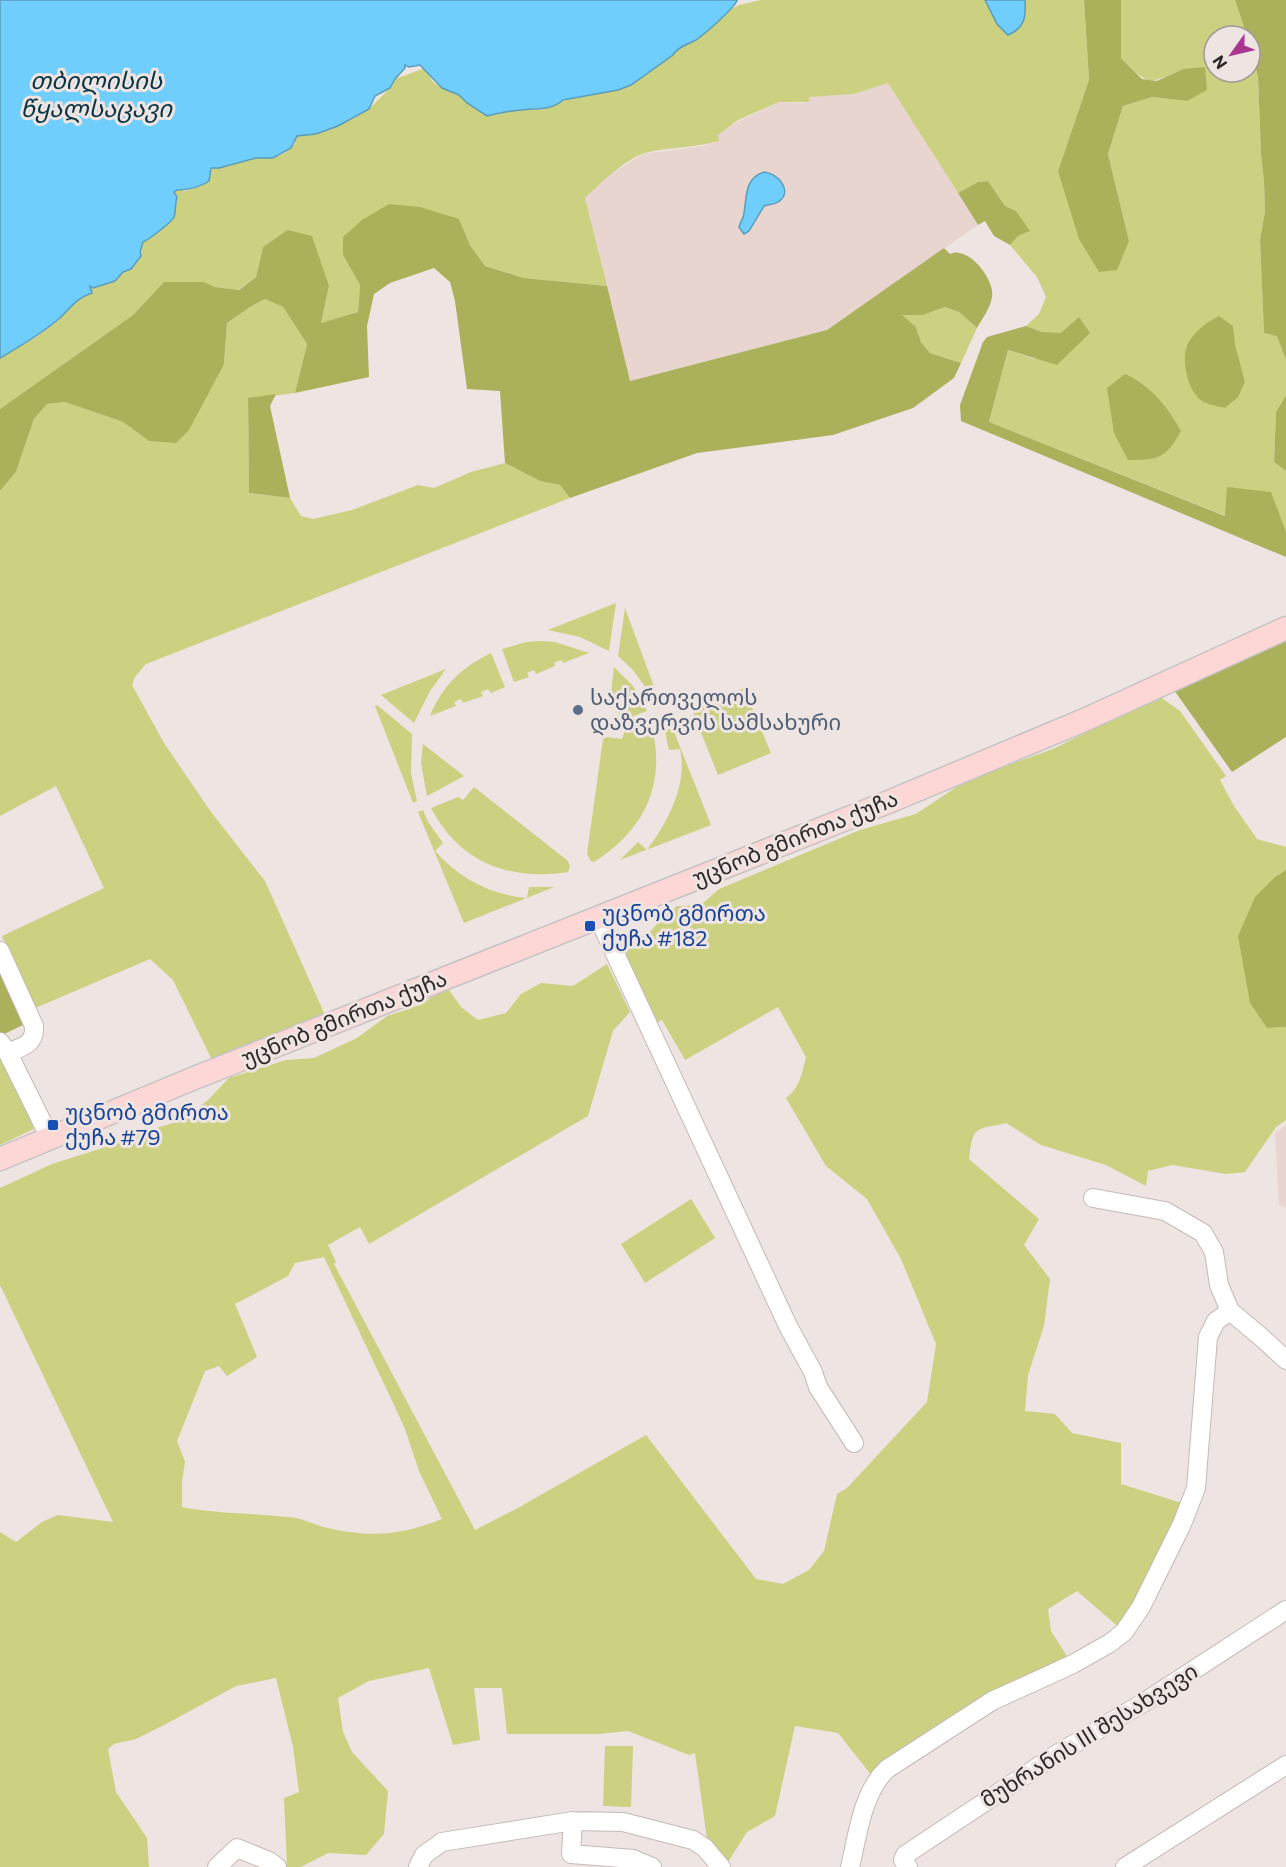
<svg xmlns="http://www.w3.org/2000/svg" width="1286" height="1867" viewBox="0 0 1286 1867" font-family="Commissioner,'Noto Sans Georgian',sans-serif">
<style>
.built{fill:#e8d5cf}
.green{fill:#cbd181;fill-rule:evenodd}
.forest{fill:#abb15b}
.water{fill:#6fcefb;stroke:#5b9cbb;stroke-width:1.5}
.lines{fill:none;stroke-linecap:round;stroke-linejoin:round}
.minor-casing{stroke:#c4bab6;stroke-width:20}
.major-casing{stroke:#c4c3c3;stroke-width:25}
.minor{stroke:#fff;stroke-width:18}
.major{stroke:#fcd7d6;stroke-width:22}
.service-dot{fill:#5c6f8a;stroke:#eee4e1;stroke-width:2}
.transit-dot{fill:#1a4fb4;stroke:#eee4e1;stroke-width:2}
.labels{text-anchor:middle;stroke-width:6;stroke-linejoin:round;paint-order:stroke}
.service-label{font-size:22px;fill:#4e5e75;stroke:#eee4e1;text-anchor:start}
.street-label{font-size:22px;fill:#2c2827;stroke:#eee4e1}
.transit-label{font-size:22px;fill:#164399;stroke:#eee4e1;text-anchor:start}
.water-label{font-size:24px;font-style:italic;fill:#063345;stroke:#eee4e1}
</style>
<rect width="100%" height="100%" fill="#eee4e1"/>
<path class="built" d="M 888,83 L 978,225 L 827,330 L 629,381 L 585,198 L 603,179 L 643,154 L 703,146 L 718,141 L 718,135 L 729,126 L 779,102 L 803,103 L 809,102 L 808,97 L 854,94 Z
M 1286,1125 L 1286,1208 L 1279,1205 L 1275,1133 Z"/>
<path class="green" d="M 761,0 L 1084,0 L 1089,80 L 1058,171 L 1129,241 L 1108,154 L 1123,106 L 1152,97 L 1187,101 L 1183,69 C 1147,85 1150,86 1121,58 L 1121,0 L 1235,0 L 1247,36 L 1214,36 L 1214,72 L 1250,72 L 1250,47 L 1258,77 L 1261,155 L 1264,181 L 1265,211 L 1260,240 L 1264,333 L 1277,335 L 1286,360 L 1286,395 L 1276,412 L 1274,462 L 1286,471 L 1286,532 L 1226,516 L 989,422 L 1008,350 L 1035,359 L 1061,334 L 1042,332 L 1026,326 L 1039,314 L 1046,297 L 1037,277 L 1010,245 L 1018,236 L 1029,231 L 1016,211 L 1005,206 L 988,181 L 978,182 L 958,193 L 888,83 L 854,94 L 809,97 L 809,102 L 779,102 L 738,120 L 718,135 L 719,141 C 694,148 669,147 645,153 C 627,158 598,185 585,198 L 607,286 L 524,278 L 485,266 L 470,245 L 459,219 L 343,255 L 360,285 L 358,312 L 321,323 L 329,286 L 287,230 L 263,247 L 256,277 L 238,290 L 215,287 L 204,282 L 164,282 L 133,315 L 0,409 L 0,358 L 38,336 L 59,320 L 68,307 L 87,295 L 90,285 L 131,269 L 142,248 L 143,242 L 164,227 L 174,217 L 177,197 L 174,192 L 179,189 L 185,191 L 202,186 L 211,168 L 219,168 L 256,158 L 273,158 L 285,153 L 295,144 L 295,139 L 297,136 L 316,134 L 351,120 L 369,109 L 392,86 L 395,79 L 425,68 L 433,82 L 442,88 L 459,95 L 467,103 L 487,116 L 522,109 L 541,110 L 563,101 L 618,90 L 631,85 L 673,55 L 675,51 L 698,38 L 726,14 L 727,11 L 739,5 Z
M 265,299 L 283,307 L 307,344 L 295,393 L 248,399 L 249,493 L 290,498 L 301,516 L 313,519 L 352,510 L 418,485 L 434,488 L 471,472 L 505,463 L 540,481 L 560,485 L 570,498 L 146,664 L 135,677 L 132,685 L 164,743 L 211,812 L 265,881 L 325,1015 L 213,1062 L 173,980 L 150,959 L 33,1009 L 2,936 L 104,888 L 56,786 L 0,816 L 0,491 L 16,472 L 34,419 L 47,404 L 65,402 L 123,422 L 149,441 L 224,364 L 227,323 L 250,307 Z
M 945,307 L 959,312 L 977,328 L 961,363 L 930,353 L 921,342 L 916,327 L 901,315 L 923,315 Z
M 616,603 L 609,651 L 580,637 L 548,630 Z
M 625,608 L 659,700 L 653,698 L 633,670 L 618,656 Z
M 539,641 L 555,642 L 589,653 L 563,663 L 561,660 L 554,663 L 555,666 L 536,674 L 534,670 L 527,673 L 529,677 L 514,682 L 502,649 L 526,642 Z
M 491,653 L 505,687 L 491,693 L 488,689 L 481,692 L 483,696 L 463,703 L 461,699 L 454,702 L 456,706 L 430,716 C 442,686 462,667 491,653 Z
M 614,667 L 633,686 L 647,711 L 623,720 L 610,701 Z
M 446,669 L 430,691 L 414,723 L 381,695 Z
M 744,688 L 771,753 L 718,775 L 692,710 Z
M 1156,694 L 1180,711 L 1226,776 L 1220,780 L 1234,806 L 1257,839 L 1286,847 L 1286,870 L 1275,877 L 1267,1028 L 1286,1027 L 1286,1120 L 1276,1127 L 1245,1172 L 1226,1174 L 1172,1165 L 1148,1171 L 1146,1186 L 1106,1165 L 1041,1145 L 1006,1123 C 975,1130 973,1125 969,1159 L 1039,1219 L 1024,1245 L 1050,1279 L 1044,1326 L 1028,1375 L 1025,1411 L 1055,1414 L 1072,1433 L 1121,1443 L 1121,1484 L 1185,1504 L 1122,1630 L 1077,1591 L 1048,1609 L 1051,1631 L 1070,1661 L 872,1776 L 838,1733 L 795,1726 L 775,1816 L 747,1832 L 726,1865 L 708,1846 L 695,1753 L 689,1755 L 628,1731 L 599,1734 L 507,1734 L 502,1688 L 474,1688 L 480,1740 L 453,1745 L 429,1668 L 369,1681 L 338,1698 L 343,1732 L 352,1752 L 388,1791 L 384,1834 L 366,1855 L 328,1853 L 301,1867 L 287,1867 L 284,1798 L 299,1792 L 293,1747 L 276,1678 L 236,1686 L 166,1724 L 136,1739 L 114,1744 L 108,1749 L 116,1792 L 147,1838 L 149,1867 L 0,1867 L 0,1532 L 16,1542 L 42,1522 L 58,1515 L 113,1522 L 0,1285 L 0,1188 L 52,1164 L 115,1144 L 133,1135 L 183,1120 L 208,1100 L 229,1078 L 286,1060 L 314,1058 L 357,1038 L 387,1016 L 420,1005 L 447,987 L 461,1007 L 478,1020 L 506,1013 L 521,994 L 541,983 L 573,986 L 607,964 L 630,1012 L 613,1031 L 588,1116 L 369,1244 L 360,1227 L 328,1245 L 336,1262 L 334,1264 L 475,1530 L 516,1509 L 646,1435 L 756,1579 L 783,1584 L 809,1570 L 824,1551 L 837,1494 L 847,1488 L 927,1402 L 936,1344 L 901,1259 L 867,1199 L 826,1166 L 786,1098 C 800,1088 802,1073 806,1057 L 778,1007 L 685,1060 L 662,1020 L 654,1024 L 622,952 L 652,930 L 664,915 L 677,906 L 701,905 L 719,889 L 860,830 L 916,814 L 967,780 L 1053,749 L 1152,699 ZM 324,1257 L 394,1405 L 405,1429 L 419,1471 L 442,1519 C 402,1535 370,1538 328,1528 C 314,1525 303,1518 288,1517 C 253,1513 217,1514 182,1507 L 182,1482 L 185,1462 L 177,1441 L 205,1371 L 219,1366 L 227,1376 L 257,1357 L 235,1304 L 288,1276 L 295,1263 Z
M 377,705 L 412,734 L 411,773 L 417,801 L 413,803 L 375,706 Z
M 665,714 L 667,714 L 711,825 L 620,860 L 638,842 L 647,850 C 668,822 688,784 680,749 L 669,750 L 662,718 Z
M 650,720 C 668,781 646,829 594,862 L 591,861 L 587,854 L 603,739 L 606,737 L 622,739 L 625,730 Z
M 423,744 L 464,776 L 427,796 L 421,763 Z
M 474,787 L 568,861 L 570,867 L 568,872 C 509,881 460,863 431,808 L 458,797 L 463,800 Z
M 423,810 L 428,822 L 443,843 L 435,851 C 459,878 490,895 527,898 L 529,887 L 554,887 L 464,923 L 418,812 Z
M 0,1051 L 34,1129 L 0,1145 Z
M 691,1199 L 715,1238 L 645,1283 L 621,1244 Z
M 605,1746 L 633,1746 L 631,1807 L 603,1806 Z"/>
<path class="forest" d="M 1084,0 L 1121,0 L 1121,58 L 1142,79 L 1157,81 L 1183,69 L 1205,67 L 1207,90 L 1187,101 L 1152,97 L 1123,106 L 1108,154 L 1129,241 L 1117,270 L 1099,272 L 1079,239 L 1058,171 L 1089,80 Z
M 1235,0 L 1286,0 L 1286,360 L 1277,336 L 1264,333 L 1260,240 L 1265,211 L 1264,181 L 1261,155 L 1258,77 L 1250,47 L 1250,36 L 1247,36 Z
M 988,181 L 1005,206 L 1016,211 L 1030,231 L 1018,236 L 1010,245 L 994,236 L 985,221 L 978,225 L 958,193 L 978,182 Z
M 389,204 L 420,207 L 459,219 L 470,245 L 485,266 L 524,278 L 607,286 L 630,381 L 827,330 L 944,248 L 950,254 C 953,253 956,252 959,253 C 975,255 995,282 992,297 C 991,307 982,319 977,328 L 959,312 L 945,307 L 923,315 L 902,315 L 916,327 L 921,342 L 930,353 L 961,363 L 954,378 L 913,408 L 833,435 L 697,453 L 570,498 L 560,485 L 540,481 L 505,463 L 500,391 L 467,389 L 455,301 L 450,282 L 434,268 L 390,283 L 374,294 L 367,326 L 369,377 L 295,393 L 307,344 L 283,307 L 265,299 L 250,307 L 227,323 L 224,364 L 189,430 L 176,443 L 149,441 L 123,422 L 65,402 L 47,404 L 34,419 L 16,472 L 0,491 L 0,409 L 133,315 L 164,282 L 204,282 L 215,287 L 239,290 L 256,277 L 263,247 L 287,230 L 312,236 L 329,286 L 321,323 L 358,312 L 360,285 L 343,255 L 343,237 L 362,220 Z
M 1219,316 L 1233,326 L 1235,345 L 1245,382 L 1238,397 L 1225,408 C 1219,406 1208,405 1202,401 C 1187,391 1179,355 1190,340 C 1197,329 1208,322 1219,316 Z
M 1079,317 L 1090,333 L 1057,365 L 1008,350 L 989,422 L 1225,516 L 1227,487 L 1271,492 L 1286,532 L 1286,557 L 961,421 L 960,405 L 983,342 L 987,337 L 1026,326 L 1042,332 L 1061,333 Z
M 1125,374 C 1151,386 1167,406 1181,431 C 1166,458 1159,460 1128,460 L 1114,433 L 1107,388 Z
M 276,394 L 270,406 L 290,498 L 249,493 L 248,398 Z
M 1286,395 L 1286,471 L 1274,462 L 1276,412 Z
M 1286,638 L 1286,737 L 1232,772 L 1174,690 Z
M 1286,870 L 1286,1027 L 1267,1028 L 1250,1003 L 1238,936 L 1255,897 L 1275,877 Z
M 0,970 L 23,1025 L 0,1036 Z"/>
<path class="water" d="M 0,0 L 737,0 L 737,1 C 732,10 706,33 696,40 C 688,44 676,48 673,55 L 631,85 L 618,90 L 563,100 C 551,111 536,108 521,110 C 509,111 498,113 487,116 L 467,103 L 459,95 L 442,88 L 420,65 L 409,67 L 405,65 L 405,68 L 395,79 L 390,88 L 375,96 L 369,109 L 338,126 L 316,134 L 297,136 L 291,148 L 273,158 L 256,158 L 219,168 L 211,168 L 209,181 C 199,188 188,190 177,190 L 174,192 L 177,197 C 175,203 176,212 174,217 C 171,223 148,240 143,242 L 140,252 L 141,256 L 131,269 L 123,272 L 115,281 L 93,288 L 90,286 L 92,293 C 73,299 69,312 55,322 C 38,336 19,347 0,358 Z
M 985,0 L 1025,0 C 1026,17 1025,28 1008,35 L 997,24 Z
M 764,172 C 778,173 794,192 778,202 C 774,205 769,204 764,206 L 749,231 L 744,234 L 739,227 C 740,222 744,218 744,213 C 747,196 744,179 764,172 Z"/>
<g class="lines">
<g class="minor-casing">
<path id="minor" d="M 598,917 L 788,1326 L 813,1372 L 818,1387 L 854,1443
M 0,951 L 34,1026 C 35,1045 23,1046 8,1053
M 0,1042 L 8,1053 L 50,1138
M 1093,1198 L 1165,1211 L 1203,1233 L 1214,1252 L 1219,1285 L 1230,1311 L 1261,1337 L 1286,1360
M 573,1821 L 571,1854 L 633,1859 L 652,1867
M 217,1867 L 237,1848 L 269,1861 L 277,1867
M 418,1867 L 424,1855 L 442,1842 L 573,1821 L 623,1822 L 693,1840 L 705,1848 L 721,1867
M 850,1867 C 858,1834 862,1793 887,1769 L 992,1701 L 1073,1664 L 1110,1643 L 1124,1632 L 1141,1607 L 1182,1524 L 1196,1488 L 1208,1337 L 1216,1321 L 1230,1311
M 908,1867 L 903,1860 L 905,1855 L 1057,1754 L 1143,1703 L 1286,1610
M 1125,1867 L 1286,1765"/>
</g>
<g class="major-casing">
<path id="major" d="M 0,1159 L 192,1079 L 886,803 L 1082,721 L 1286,628"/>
</g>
<use href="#minor" class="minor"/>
<use href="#major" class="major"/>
</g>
<circle class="service-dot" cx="578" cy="710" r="6"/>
<g class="transit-dot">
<rect x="584" y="920" width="12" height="12" rx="3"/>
<rect x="47" y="1119" width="12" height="12" rx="3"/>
</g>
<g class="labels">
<g class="service-label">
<text x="590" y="705">საქართველოს<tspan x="590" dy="25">დაზვერვის სამსახური</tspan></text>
</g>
<g class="street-label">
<text transform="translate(795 838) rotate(-22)" y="8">უცნობ გმირთა ქუჩა</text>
<text transform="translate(344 1018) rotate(-22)" y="8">უცნობ გმირთა ქუჩა</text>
<text transform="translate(1089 1735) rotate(-32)" y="8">მუხრანის III შესახვევი</text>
</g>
<g class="transit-label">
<text x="602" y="921">უცნობ გმირთა<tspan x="602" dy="25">ქუჩა #182</tspan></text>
<text x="65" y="1120">უცნობ გმირთა<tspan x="65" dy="25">ქუჩა #79</tspan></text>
</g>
<g class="water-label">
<text x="96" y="89">თბილისის<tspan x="96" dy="28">წყალსაცავი</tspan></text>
</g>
</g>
<g transform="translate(1232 54) rotate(236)"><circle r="28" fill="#eee4e1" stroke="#a09997" stroke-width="1.5"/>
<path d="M0-4.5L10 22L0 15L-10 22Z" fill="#a93792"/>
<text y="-9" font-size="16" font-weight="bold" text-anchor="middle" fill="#2c2827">N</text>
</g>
</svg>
